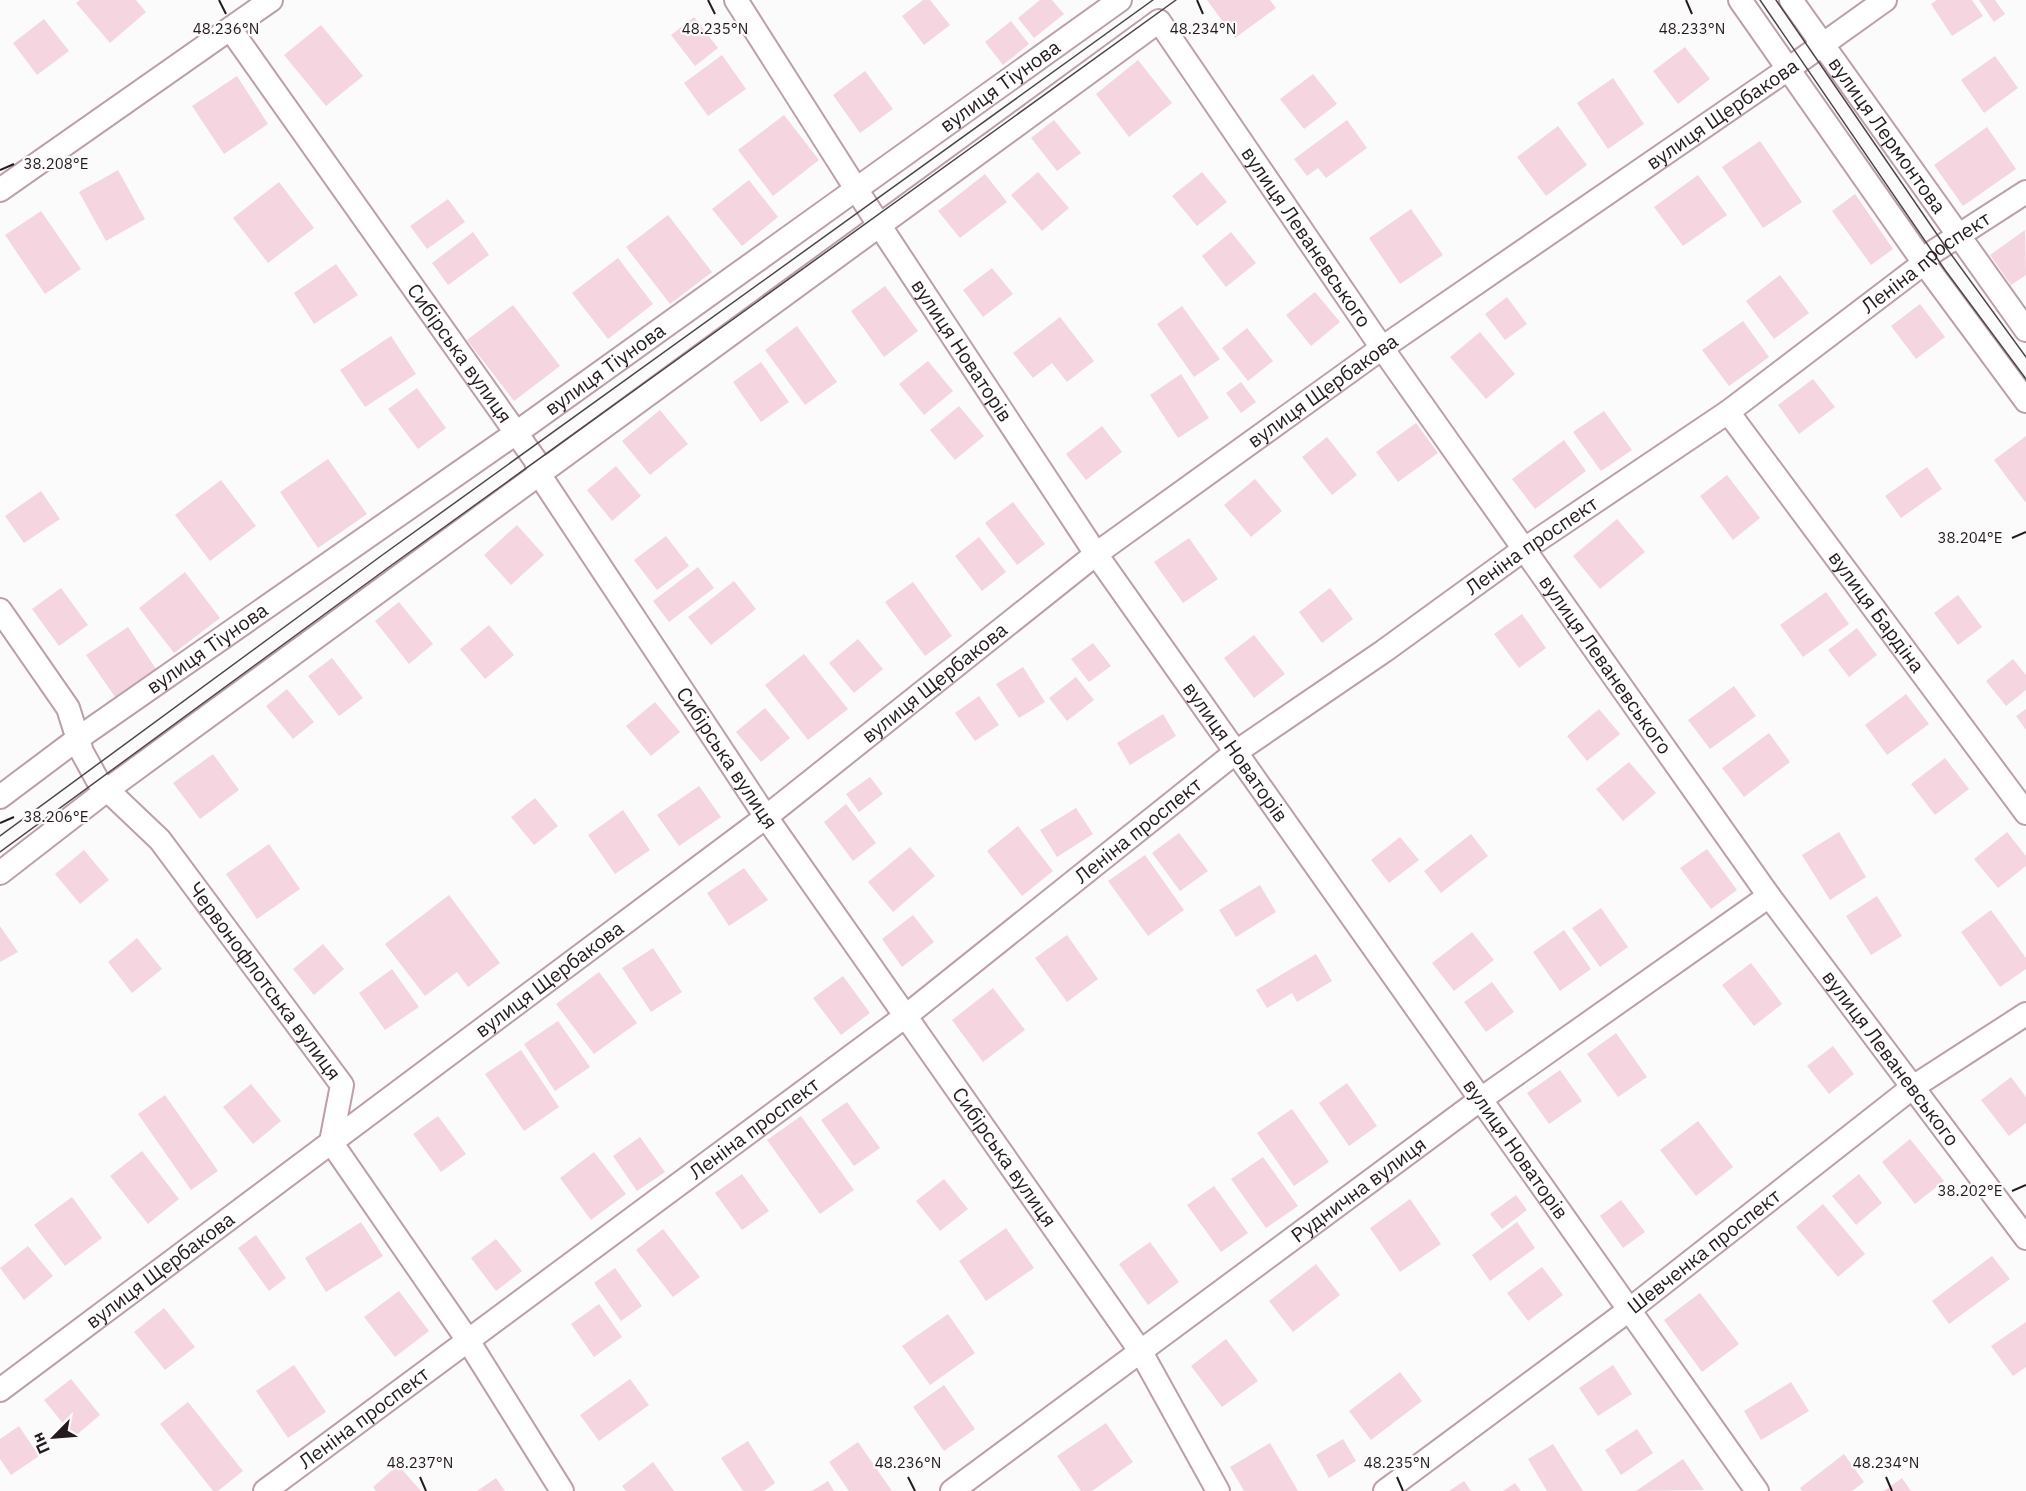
<svg xmlns="http://www.w3.org/2000/svg" width="2026" height="1491" viewBox="0 0 2026 1491" font-family="'IBM Plex Sans',sans-serif">
<style>
.building{fill:#f4d5e0}
.lines{fill:none;stroke-linecap:round;stroke-linejoin:round}
.minor-casing{stroke:#bc9fa9;stroke-width:26}
.minor{stroke:#fff;stroke-width:22}
.tram{stroke:#4e4649;stroke-width:1.5}
.ticks{fill:none;stroke:#251b1f;stroke-width:2}
.labels{text-anchor:middle;stroke-width:4.5;stroke-linejoin:round;paint-order:stroke}
.street-label{font-size:20px;fill:#251b1f;stroke:#fbfbfb}
.ticks-label{font-size:15px;text-anchor:middle;fill:#251b1f;stroke:#fbfbfb;stroke-width:4.5;stroke-linejoin:round;paint-order:stroke}
</style>
<rect width="100%" height="100%" fill="#fbfbfb"/>
<path class="building" d="M 80,0 L 136,0 L 146,12 L 110,43 L 76,3 Z
M 923,0 L 930,0 L 950,25 L 924,45 L 902,16 Z
M 1040,0 L 1052,0 L 1064,14 L 1034,38 L 1018,18 Z
M 1207,0 L 1270,0 L 1276,8 L 1235,38 Z
M 1937,0 L 1972,0 L 1983,16 L 1952,36 L 1931,4 Z
M 1979,0 L 1995,0 L 2005,14 L 1994,22 Z
M 694,17 L 718,48 L 695,66 L 671,35 Z
M 44,19 L 69,51 L 37,75 L 13,43 Z
M 1011,21 L 1029,44 L 1003,65 L 985,42 Z
M 321,25 L 363,76 L 326,106 L 284,55 Z
M 1685,47 L 1710,79 L 1678,104 L 1653,71 Z
M 722,55 L 746,89 L 708,116 L 684,83 Z
M 1995,56 L 2018,88 L 1984,113 L 1961,80 Z
M 1138,60 L 1172,103 L 1129,137 L 1096,94 Z
M 865,71 L 893,109 L 860,133 L 833,95 Z
M 1313,74 L 1337,104 L 1304,129 L 1280,99 Z
M 237,76 L 268,124 L 224,154 L 192,106 Z
M 1613,78 L 1644,124 L 1608,149 L 1577,103 Z
M 784,115 L 819,160 L 773,196 L 738,150 Z
M 1054,120 L 1081,153 L 1057,171 L 1031,138 Z
M 1347,120 L 1367,148 L 1326,178 L 1318,168 L 1307,176 L 1294,159 Z
M 1558,126 L 1587,165 L 1546,196 L 1517,157 Z
M 1987,127 L 2016,169 L 1963,206 L 1934,165 Z
M 1760,141 L 1802,202 L 1763,228 L 1722,167 Z
M 118,170 L 145,219 L 106,241 L 79,192 Z
M 1038,172 L 1069,208 L 1042,231 L 1011,195 Z
M 1202,172 L 1227,202 L 1197,226 L 1172,196 Z
M 985,174 L 1007,202 L 960,238 L 938,211 Z
M 1698,175 L 1727,215 L 1683,246 L 1654,207 Z
M 749,180 L 778,217 L 742,246 L 712,209 Z
M 279,182 L 314,228 L 268,263 L 233,218 Z
M 1855,194 L 1893,249 L 1871,265 L 1832,211 Z
M 448,199 L 465,222 L 427,249 L 410,226 Z
M 1411,209 L 1443,255 L 1400,284 L 1369,238 Z
M 41,211 L 81,269 L 45,294 L 5,235 Z
M 668,215 L 712,272 L 670,304 L 626,247 Z
M 2025,230 L 2026,275 L 2011,285 L 1990,255 Z
M 473,232 L 489,255 L 448,285 L 432,263 Z
M 1231,232 L 1256,263 L 1226,287 L 1202,256 Z
M 618,258 L 653,304 L 608,339 L 572,293 Z
M 336,264 L 358,295 L 314,324 L 294,293 Z
M 992,268 L 1013,294 L 983,317 L 963,290 Z
M 1780,275 L 1809,313 L 1774,339 L 1746,301 Z
M 885,286 L 918,331 L 884,357 L 851,311 Z
M 1315,292 L 1340,322 L 1311,346 L 1286,315 Z
M 1507,297 L 1527,324 L 1505,340 L 1485,314 Z
M 1920,304 L 1945,337 L 1916,359 L 1891,326 Z
M 513,305 L 560,366 L 514,401 L 467,340 Z
M 1182,306 L 1220,359 L 1194,377 L 1157,324 Z
M 1060,317 L 1094,361 L 1067,382 L 1052,363 L 1033,378 L 1013,353 Z
M 1743,321 L 1769,357 L 1729,386 L 1702,350 Z
M 797,326 L 837,382 L 805,405 L 765,350 Z
M 1247,328 L 1273,361 L 1248,381 L 1222,348 Z
M 1480,332 L 1515,374 L 1486,399 L 1450,357 Z
M 391,336 L 416,374 L 365,407 L 340,370 Z
M 928,361 L 953,391 L 924,415 L 899,384 Z
M 761,362 L 789,402 L 761,422 L 733,382 Z
M 1181,374 L 1209,418 L 1178,438 L 1150,395 Z
M 1813,379 L 1835,407 L 1799,434 L 1778,405 Z
M 1241,382 L 1256,402 L 1241,413 L 1226,393 Z
M 417,388 L 446,428 L 418,449 L 388,409 Z
M 959,406 L 984,436 L 955,460 L 930,430 Z
M 660,410 L 688,444 L 650,475 L 622,441 Z
M 1604,411 L 1632,450 L 1601,471 L 1573,432 Z
M 1416,423 L 1438,453 L 1398,482 L 1376,452 Z
M 1102,426 L 1122,452 L 1086,480 L 1066,454 Z
M 2026,436 L 2026,503 L 1994,460 Z
M 1327,437 L 1357,475 L 1332,495 L 1302,457 Z
M 1564,440 L 1586,471 L 1535,509 L 1512,479 Z
M 328,459 L 367,514 L 318,548 L 280,492 Z
M 616,466 L 641,496 L 612,521 L 587,490 Z
M 1927,467 L 1942,489 L 1901,518 L 1885,496 Z
M 1727,475 L 1760,518 L 1733,540 L 1700,496 Z
M 1255,479 L 1282,511 L 1251,537 L 1224,505 Z
M 221,480 L 256,526 L 210,561 L 175,515 Z
M 41,491 L 60,519 L 24,543 L 5,516 Z
M 1013,502 L 1045,544 L 1017,565 L 985,523 Z
M 1617,519 L 1645,552 L 1600,589 L 1573,556 Z
M 517,525 L 544,555 L 511,585 L 484,555 Z
M 666,536 L 689,566 L 657,590 L 634,560 Z
M 979,537 L 1006,572 L 982,591 L 955,556 Z
M 1189,538 L 1218,579 L 1183,603 L 1154,562 Z
M 698,567 L 714,588 L 669,622 L 653,601 Z
M 185,572 L 220,618 L 174,653 L 139,608 Z
M 734,581 L 756,609 L 711,645 L 688,617 Z
M 913,582 L 952,636 L 925,656 L 885,602 Z
M 61,588 L 88,625 L 59,646 L 32,609 Z
M 1330,588 L 1353,619 L 1322,643 L 1299,612 Z
M 1826,592 L 1849,624 L 1803,657 L 1780,625 Z
M 1958,595 L 1982,627 L 1958,645 L 1934,613 Z
M 399,602 L 433,644 L 409,664 L 375,621 Z
M 1522,614 L 1546,648 L 1519,668 L 1494,634 Z
M 489,625 L 514,655 L 485,679 L 460,649 Z
M 128,627 L 156,669 L 115,697 L 86,655 Z
M 1857,628 L 1877,655 L 1849,677 L 1828,650 Z
M 1254,635 L 1285,674 L 1254,698 L 1224,658 Z
M 858,639 L 883,669 L 854,693 L 829,663 Z
M 1093,643 L 1111,666 L 1089,682 L 1071,659 Z
M 804,654 L 848,709 L 808,740 L 765,685 Z
M 332,658 L 363,698 L 339,716 L 308,676 Z
M 2013,659 L 2026,675 L 2026,690 L 2006,706 L 1986,681 Z
M 1023,667 L 1045,702 L 1019,718 L 996,684 Z
M 1076,677 L 1094,700 L 1067,721 L 1049,698 Z
M 1734,686 L 1756,716 L 1710,749 L 1688,720 Z
M 287,689 L 314,722 L 293,739 L 266,706 Z
M 1906,694 L 1929,724 L 1887,755 L 1865,725 Z
M 979,696 L 999,725 L 975,741 L 955,713 Z
M 655,702 L 680,732 L 651,756 L 626,726 Z
M 765,708 L 790,738 L 761,762 L 736,732 Z
M 1599,709 L 1620,734 L 1587,761 L 1567,736 Z
M 2026,709 L 2026,730 L 2016,716 Z
M 1163,714 L 1176,736 L 1130,765 L 1117,743 Z
M 1769,733 L 1790,762 L 1744,797 L 1722,768 Z
M 213,754 L 239,790 L 200,819 L 173,783 Z
M 1945,758 L 1969,789 L 1935,815 L 1911,784 Z
M 1629,762 L 1656,793 L 1623,821 L 1596,789 Z
M 870,777 L 883,794 L 859,812 L 846,794 Z
M 699,786 L 721,817 L 679,846 L 657,815 Z
M 535,798 L 558,826 L 534,845 L 511,817 Z
M 846,804 L 876,843 L 853,861 L 824,822 Z
M 1076,808 L 1093,834 L 1057,857 L 1040,830 Z
M 623,810 L 650,850 L 615,874 L 588,835 Z
M 1018,826 L 1053,871 L 1022,896 L 987,851 Z
M 1839,832 L 1866,877 L 1830,900 L 1802,855 Z
M 2007,832 L 2026,856 L 2026,866 L 1998,888 L 1974,859 Z
M 1179,833 L 1208,871 L 1180,891 L 1152,853 Z
M 1471,834 L 1488,856 L 1441,893 L 1424,871 Z
M 1400,837 L 1419,860 L 1389,883 L 1371,860 Z
M 269,844 L 300,889 L 257,919 L 226,874 Z
M 910,847 L 935,876 L 893,912 L 868,882 Z
M 1707,849 L 1737,890 L 1711,909 L 1680,868 Z
M 84,850 L 109,880 L 80,904 L 55,874 Z
M 1145,855 L 1184,910 L 1148,936 L 1108,881 Z
M 744,868 L 768,900 L 729,926 L 707,893 Z
M 1260,885 L 1276,912 L 1236,937 L 1219,910 Z
M 449,895 L 500,963 L 468,987 L 457,972 L 425,996 L 385,944 Z
M 1877,896 L 1902,936 L 1871,955 L 1846,916 Z
M 1601,908 L 1628,947 L 1600,967 L 1572,928 Z
M 1991,910 L 2026,958 L 2026,969 L 2000,987 L 1961,932 Z
M 913,915 L 934,942 L 902,967 L 882,939 Z
M 0,926 L 18,952 L 0,962 Z
M 1564,930 L 1591,969 L 1560,991 L 1533,952 Z
M 1472,932 L 1494,960 L 1454,991 L 1432,963 Z
M 1067,935 L 1098,979 L 1067,1002 L 1035,958 Z
M 137,938 L 162,969 L 132,993 L 108,962 Z
M 323,944 L 344,969 L 314,995 L 293,969 Z
M 653,948 L 682,992 L 651,1012 L 622,968 Z
M 1316,954 L 1332,981 L 1297,1002 L 1292,993 L 1267,1008 L 1256,990 Z
M 1751,963 L 1782,1004 L 1754,1026 L 1722,985 Z
M 392,969 L 419,1007 L 385,1030 L 359,993 Z
M 599,972 L 637,1023 L 594,1054 L 556,1004 Z
M 843,976 L 870,1013 L 841,1035 L 813,998 Z
M 1492,982 L 1514,1012 L 1486,1032 L 1464,1002 Z
M 993,988 L 1025,1030 L 983,1062 L 952,1020 Z
M 558,1021 L 590,1067 L 555,1091 L 524,1044 Z
M 1616,1033 L 1647,1077 L 1618,1097 L 1587,1054 Z
M 1833,1046 L 1854,1074 L 1829,1094 L 1807,1066 Z
M 521,1050 L 559,1107 L 524,1131 L 485,1074 Z
M 1560,1070 L 1582,1101 L 1549,1124 L 1527,1093 Z
M 2011,1077 L 2026,1097 L 2026,1123 L 2009,1136 L 1981,1100 Z
M 1347,1083 L 1377,1126 L 1349,1146 L 1319,1103 Z
M 251,1084 L 281,1121 L 253,1144 L 223,1107 Z
M 165,1095 L 218,1171 L 191,1190 L 138,1114 Z
M 847,1102 L 880,1148 L 854,1166 L 821,1120 Z
M 1292,1109 L 1329,1162 L 1294,1186 L 1257,1133 Z
M 438,1116 L 466,1154 L 441,1172 L 413,1134 Z
M 801,1116 L 854,1190 L 820,1214 L 767,1140 Z
M 1698,1121 L 1733,1167 L 1696,1196 L 1660,1150 Z
M 640,1137 L 665,1172 L 637,1191 L 613,1156 Z
M 1910,1139 L 1944,1181 L 1915,1204 L 1882,1162 Z
M 142,1151 L 179,1199 L 148,1224 L 110,1176 Z
M 594,1152 L 626,1194 L 591,1220 L 560,1178 Z
M 1263,1157 L 1298,1206 L 1266,1228 L 1231,1179 Z
M 742,1174 L 769,1211 L 742,1230 L 715,1193 Z
M 1859,1174 L 1882,1203 L 1856,1225 L 1832,1196 Z
M 944,1179 L 968,1209 L 940,1231 L 916,1201 Z
M 1214,1186 L 1248,1233 L 1221,1252 L 1187,1205 Z
M 1516,1195 L 1527,1210 L 1502,1229 L 1490,1214 Z
M 72,1197 L 102,1238 L 65,1266 L 34,1225 Z
M 1410,1199 L 1441,1244 L 1400,1272 L 1370,1228 Z
M 1621,1200 L 1645,1232 L 1623,1248 L 1600,1216 Z
M 1823,1204 L 1865,1254 L 1838,1277 L 1796,1227 Z
M 361,1222 L 383,1256 L 326,1292 L 305,1258 Z
M 1517,1222 L 1535,1248 L 1490,1281 L 1472,1255 Z
M 1006,1228 L 1034,1268 L 986,1301 L 959,1261 Z
M 663,1229 L 700,1277 L 673,1297 L 636,1250 Z
M 256,1235 L 286,1278 L 269,1291 L 238,1248 Z
M 496,1239 L 522,1271 L 496,1291 L 471,1258 Z
M 1150,1242 L 1179,1282 L 1148,1305 L 1119,1264 Z
M 28,1246 L 53,1276 L 24,1300 L 0,1268 Z
M 1992,1256 L 2010,1279 L 1949,1324 L 1932,1301 Z
M 1316,1264 L 1340,1295 L 1293,1332 L 1269,1301 Z
M 1542,1267 L 1563,1295 L 1528,1321 L 1507,1293 Z
M 615,1268 L 642,1306 L 621,1321 L 594,1283 Z
M 399,1291 L 429,1331 L 395,1357 L 364,1317 Z
M 1700,1293 L 1739,1344 L 1702,1372 L 1664,1320 Z
M 599,1304 L 622,1337 L 594,1357 L 571,1324 Z
M 164,1308 L 195,1347 L 165,1370 L 134,1332 Z
M 948,1314 L 975,1353 L 930,1385 L 902,1346 Z
M 2026,1322 L 2026,1367 L 2013,1376 L 1991,1346 Z
M 1226,1339 L 1258,1381 L 1222,1407 L 1191,1366 Z
M 294,1365 L 326,1412 L 288,1438 L 256,1391 Z
M 1613,1365 L 1632,1394 L 1598,1416 L 1579,1388 Z
M 1400,1372 L 1422,1401 L 1371,1440 L 1349,1411 Z
M 71,1379 L 100,1415 L 74,1437 L 44,1400 Z
M 630,1379 L 649,1405 L 599,1441 L 580,1415 Z
M 1791,1382 L 1809,1411 L 1761,1440 L 1744,1411 Z
M 944,1385 L 975,1429 L 944,1451 L 913,1407 Z
M 188,1402 L 243,1471 L 218,1491 L 213,1491 L 160,1424 Z
M 1106,1423 L 1133,1462 L 1092,1491 L 1081,1491 L 1057,1456 Z
M 19,1426 L 39,1456 L 11,1475 L 0,1459 L 0,1439 Z
M 1637,1429 L 1653,1453 L 1621,1475 L 1605,1450 Z
M 1343,1439 L 1356,1461 L 1329,1478 L 1316,1455 Z
M 748,1441 L 775,1483 L 764,1491 L 743,1491 L 721,1458 Z
M 858,1442 L 892,1491 L 849,1491 L 829,1462 Z
M 1270,1443 L 1298,1491 L 1244,1491 L 1230,1467 Z
M 1553,1444 L 1583,1491 L 1547,1491 L 1528,1459 Z
M 1844,1454 L 1864,1482 L 1852,1491 L 1802,1491 L 1800,1488 Z
M 1683,1459 L 1704,1490 L 1636,1491 Z
M 653,1462 L 674,1491 L 626,1491 L 622,1486 Z
M 398,1465 L 421,1491 L 376,1491 L 373,1487 Z
M 496,1478 L 505,1491 L 477,1491 Z
M 1902,1478 L 1911,1491 L 1884,1491 Z
M 828,1481 L 834,1491 L 812,1491 Z
M 1464,1481 L 1471,1491 L 1449,1491 Z
M 1515,1483 L 1521,1491 L 1503,1491 Z"/>
<g class="lines">
<g class="minor-casing">
<g id="minor">
<path id="s1" d="M 736,0 L 874,217 L 1096,554 L 1757,1491"/>
<path d="M 1740,0 L 1924,263 L 2026,401"/>
<path id="s2" d="M 1791,0 L 2026,330"/>
<path id="s3" d="M 231,30 L 536,461 L 539,474 L 766,817 L 1141,1352 L 1218,1491"/>
<path d="M 0,190 L 271,0"/>
<path id="s4" d="M 1728,412 L 2026,813"/>
<path id="s5" d="M 0,610 L 68,708 L 82,752 L 98,781 L 160,840 L 342,1085 L 331,1142 L 467,1339 L 562,1491"/>
<path id="s6" d="M 0,797 L 80,737 L 516,433 L 1120,0"/>
<path id="s7" d="M 0,873 L 107,790 L 1159,21 L 1382,348 L 1769,896 L 2026,1238"/>
<path id="s8" d="M 0,1390 L 766,817 L 1096,554 L 1382,348 L 1801,60 L 1885,0"/>
<path id="s9" d="M 265,1491 L 907,1015 L 1236,752 L 1384,651 L 1523,550 L 1728,412 L 1924,263 L 1933,252 L 2026,192"/>
<path id="s10" d="M 952,1491 L 1481,1099 L 1769,896"/>
<path id="s11" d="M 1385,1491 L 1629,1310 L 1913,1087 L 2026,1014"/>
</g>
</g>
<use href="#minor" class="minor"/>
<path class="tram" d="M 1760,0 L 1945,270 L 2026,379
M 1776,0 L 1945,246 L 2026,357
M 0,836 L 381,556 L 1153,0
M 0,852 L 389,567 L 1176,0"/>
</g>
<path class="ticks" d="M 219,0 L 226,14M 708,0 L 715,14M 1197,0 L 1203,14M 1686,0 L 1692,14M 0,170 L 14,164M 2012,538 L 2026,532M 0,823 L 14,817M 2012,1191 L 2026,1185M 420,1477 L 426,1491M 908,1477 L 915,1491M 1397,1477 L 1403,1491M 1886,1477 L 1892,1491"/>
<g class="labels">
<g class="street-label">
<text dy="7" stroke="none"><textPath href="#s6" startOffset="1227">вулиця Тіунова</textPath></text>
<text dy="7" stroke="none"><textPath href="#s8" startOffset="2144">вулиця Щербакова</textPath></text>
<text dy="7" stroke="none"><textPath href="#s2" startOffset="166">вулиця Лермонтова</textPath></text>
<text dy="7" stroke="none"><textPath href="#s7" startOffset="1700">вулиця Леваневського</textPath></text>
<text dy="7" stroke="none"><textPath href="#s9" startOffset="2067">Леніна проспект</textPath></text>
<text dy="7" stroke="none"><textPath href="#s1" startOffset="417">вулиця Новаторів</textPath></text>
<text dy="7" stroke="none"><textPath href="#s3" startOffset="396">Сибірська вулиця</textPath></text>
<text dy="7" stroke="none"><textPath href="#s6" startOffset="741">вулиця Тіунова</textPath></text>
<text dy="7" stroke="none"><textPath href="#s8" startOffset="1658">вулиця Щербакова</textPath></text>
<text dy="7" stroke="none"><textPath href="#s9" startOffset="1581">Леніна проспект</textPath></text>
<text dy="7" stroke="none"><textPath href="#s4" startOffset="249">вулиця Бардіна</textPath></text>
<text dy="7" stroke="none"><textPath href="#s6" startOffset="255">вулиця Тіунова</textPath></text>
<text dy="7" stroke="none"><textPath href="#s7" startOffset="2222">вулиця Леваневського</textPath></text>
<text dy="7" stroke="none"><textPath href="#s8" startOffset="1172">вулиця Щербакова</textPath></text>
<text dy="7" stroke="none"><textPath href="#s1" startOffset="903">вулиця Новаторів</textPath></text>
<text dy="7" stroke="none"><textPath href="#s3" startOffset="882">Сибірська вулиця</textPath></text>
<text dy="7" stroke="none"><textPath href="#s9" startOffset="1095">Леніна проспект</textPath></text>
<text dy="7" stroke="none"><textPath href="#s8" startOffset="686">вулиця Щербакова</textPath></text>
<text dy="7" stroke="none"><textPath href="#s5" startOffset="460">Червонофлотська вулиця</textPath></text>
<text dy="7" stroke="none"><textPath href="#s7" startOffset="2708">вулиця Леваневського</textPath></text>
<text dy="7" stroke="none"><textPath href="#s9" startOffset="609">Леніна проспект</textPath></text>
<text dy="7" stroke="none"><textPath href="#s1" startOffset="1389">вулиця Новаторів</textPath></text>
<text dy="7" stroke="none"><textPath href="#s3" startOffset="1368">Сибірська вулиця</textPath></text>
<text dy="7" stroke="none"><textPath href="#s10" startOffset="506">Руднична вулиця</textPath></text>
<text dy="7" stroke="none"><textPath href="#s11" startOffset="399">Шевченка проспект</textPath></text>
<text dy="7" stroke="none"><textPath href="#s8" startOffset="200">вулиця Щербакова</textPath></text>
<text dy="7" stroke="none"><textPath href="#s9" startOffset="123">Леніна проспект</textPath></text>
</g>
</g>
<g class="ticks-label">
<text x="1692" y="34">48.233°N</text>
<text x="226" y="34">48.236°N</text>
<text x="715" y="34">48.235°N</text>
<text x="1203" y="34">48.234°N</text>
<text x="56" y="169">38.208°E</text>
<text x="1970" y="543">38.204°E</text>
<text x="56" y="822">38.206°E</text>
<text x="1970" y="1196">38.202°E</text>
<text x="420" y="1468">48.237°N</text>
<text x="908" y="1468">48.236°N</text>
<text x="1397" y="1468">48.235°N</text>
<text x="1886" y="1468">48.234°N</text>
</g>
<g transform="translate(54 1437) rotate(245)" stroke="#fbfbfb" stroke-width="4.5" paint-order="stroke">
<path d="M0-4.5L10 22L0 15L-10 22Z" fill="#251b1f"/>
<text y="-9" font-size="16" font-weight="bold" text-anchor="middle" fill="#251b1f">Пн</text>
</g>
</svg>
